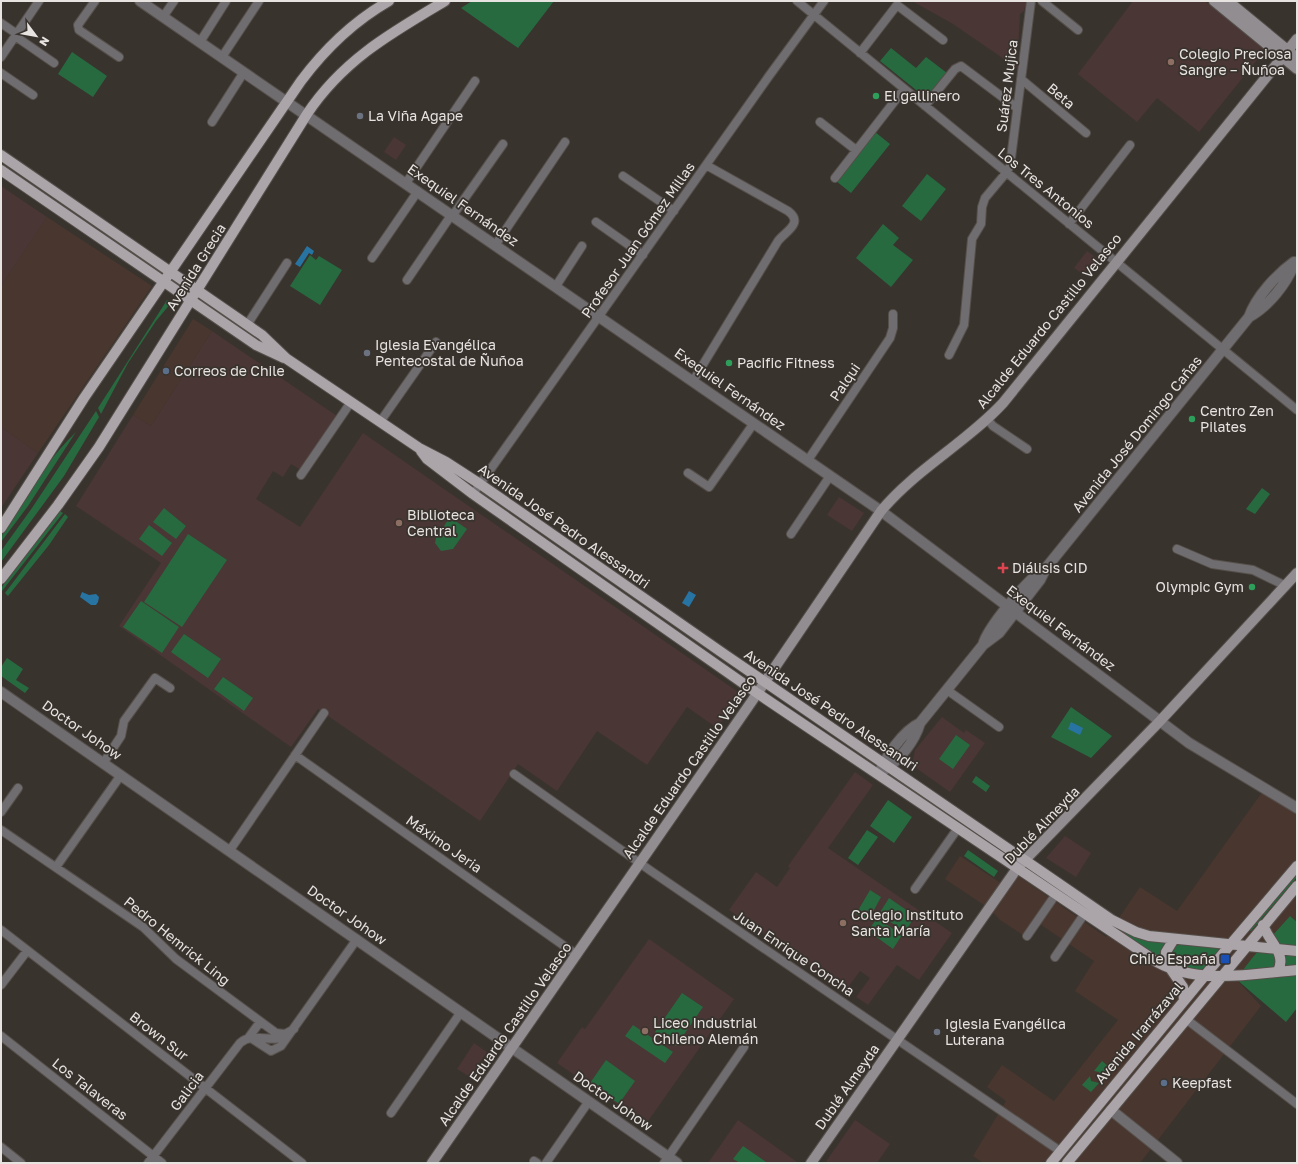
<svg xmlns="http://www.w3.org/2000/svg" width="1298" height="1164" viewBox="0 0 1298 1164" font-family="'Golos Text',sans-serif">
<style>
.commercial{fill:#49372f}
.education{fill:#4a3635}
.green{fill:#276a3f}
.water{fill:#2774a2}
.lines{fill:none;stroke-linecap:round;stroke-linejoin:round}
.minor-casing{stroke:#554f4a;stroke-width:10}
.tertiary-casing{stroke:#554f4a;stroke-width:12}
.secondary-casing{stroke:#554f4a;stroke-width:12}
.primary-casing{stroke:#554f4a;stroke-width:12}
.minor{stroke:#706d70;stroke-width:8}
.tertiary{stroke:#706d70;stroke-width:10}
.secondary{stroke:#928d91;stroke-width:10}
.primary{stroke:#aba5aa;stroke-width:10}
.education-dot{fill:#8d6e63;stroke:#39332e;stroke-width:1.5}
.leisure-dot{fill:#2e9e5b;stroke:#39332e;stroke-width:1.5}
.worship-dot{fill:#6b7280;stroke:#39332e;stroke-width:1.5}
.service-dot{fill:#5c6f8a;stroke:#39332e;stroke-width:1.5}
.health-dot{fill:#e0444e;stroke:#39332e;stroke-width:1.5}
.transit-dot{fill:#1a4fb4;stroke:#39332e;stroke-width:1.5}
.labels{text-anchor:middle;stroke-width:3.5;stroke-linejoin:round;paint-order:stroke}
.poi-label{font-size:14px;fill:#e7e3e0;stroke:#39332e;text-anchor:start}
.street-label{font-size:14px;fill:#e7e3e0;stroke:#39332e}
</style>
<rect width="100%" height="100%" fill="#39332e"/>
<path class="commercial" d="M 47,217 L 152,286 L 38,453 L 1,427 L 1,286 Z
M 193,319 L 212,331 L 151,426 L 133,415 Z
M 1263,791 L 1297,804 L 1297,922 L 1290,916 L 1236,979 L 1261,1006 L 1154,1145 L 1140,1163 L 983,1163 L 973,1156 L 1006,1101 L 987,1087 L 1002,1065 L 1054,1101 L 1118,1020 L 1075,991 L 1094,961 L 1037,922 L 1026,937 L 1000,920 L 990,909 L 945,879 L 960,856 L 1005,886 L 1014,873 L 1106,937 L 1140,887 L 1177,911 Z"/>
<path class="education" d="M 912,1 L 1026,1 L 1024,11 L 1020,14 L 1017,68 L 953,24 Z
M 1133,1 L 1205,1 L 1265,50 L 1199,132 L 1157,98 L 1137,122 L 1078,74 Z
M 394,137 L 406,145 L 396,160 L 384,152 Z
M 1,186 L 47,217 L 1,286 Z
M 1087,251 L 1098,259 L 1086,276 L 1074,268 Z
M 212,331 L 337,416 L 301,470 L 291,464 L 283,477 L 273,471 L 256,499 L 300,527 L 363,433 L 741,694 L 717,728 L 687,707 L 647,765 L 597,731 L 557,791 L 518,764 L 480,821 L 318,709 L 291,747 L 119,626 L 161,563 L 76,506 L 133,415 L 151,426 Z
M 1,427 L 38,453 L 1,508 Z
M 839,497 L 864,513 L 852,531 L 827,515 Z
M 942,717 L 964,733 L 966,730 L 985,743 L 950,792 L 916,768 L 913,760 L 915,750 Z
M 855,772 L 873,785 L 828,848 L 952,933 L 919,980 L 897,965 L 868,1005 L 856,997 L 870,978 L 860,971 L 846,990 L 729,910 L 756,872 L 777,887 L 790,868 L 788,866 Z
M 1065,836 L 1091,853 L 1076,877 L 1046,858 Z
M 649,939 L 734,999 L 646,1124 L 557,1063 L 582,1027 L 585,1029 Z
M 474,1043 L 487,1052 L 470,1077 L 457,1069 Z
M 738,1120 L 797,1162 L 796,1163 L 708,1163 Z
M 855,1120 L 890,1144 L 877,1163 L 825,1163 Z"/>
<path class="green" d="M 472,1 L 554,1 L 518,48 L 461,8 Z
M 891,48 L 916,68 L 926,57 L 947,73 L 926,98 L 880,61 Z
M 72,52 L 107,76 L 93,97 L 58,74 Z
M 875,132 L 890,144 L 851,193 L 836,181 Z
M 927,174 L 946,189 L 921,221 L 902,206 Z
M 883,224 L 899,238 L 893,245 L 913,260 L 891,287 L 856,258 Z
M 310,255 L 316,260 L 319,256 L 342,270 L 320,305 L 290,286 Z
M 167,300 L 171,303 L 156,321 L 128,363 L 101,414 L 98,408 Z
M 96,411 L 99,417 L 64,476 L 1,562 L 1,551 L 32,508 Z
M 76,432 L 28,506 L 1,542 L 1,537 C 23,500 45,462 76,432 Z
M 1262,488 L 1270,494 L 1255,514 L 1246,509 Z
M 164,508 L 186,526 L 176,539 L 153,522 Z
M 60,511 L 63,513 L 2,591 L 1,588 Z
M 65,514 L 68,517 L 49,545 L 8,596 L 5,593 Z
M 450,517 L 467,529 L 453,549 L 441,551 L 435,543 L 436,538 Z
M 149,525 L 172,543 L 162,556 L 139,539 Z
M 188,534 L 227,560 L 182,627 L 144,602 Z
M 141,601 L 179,627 L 162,653 L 123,627 Z
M 184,634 L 221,659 L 208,678 L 171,652 Z
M 7,658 L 23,669 L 16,680 L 29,688 L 25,693 L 1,676 L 1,667 Z
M 223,677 L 253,698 L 244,711 L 214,689 Z
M 1071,707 L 1112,736 L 1091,758 L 1051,737 Z
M 956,735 L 970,745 L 953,769 L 939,759 Z
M 976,776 L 990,786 L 986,792 L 972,782 Z
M 888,800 L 912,817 L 894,843 L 870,826 Z
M 867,830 L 878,837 L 858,865 L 848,858 Z
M 968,850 L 998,871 L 994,877 L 964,856 Z
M 1297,874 L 1297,877 L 1251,931 L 1249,930 Z
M 870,890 L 881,897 L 868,921 L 856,914 Z
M 889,898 L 915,916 L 905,932 L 879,914 Z
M 1290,916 L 1297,922 L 1297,1008 L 1286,1022 L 1236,979 L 1253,957 Z
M 877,918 L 902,935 L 893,949 L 868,931 Z
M 1115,928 L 1144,939 L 1170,944 L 1220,948 L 1202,971 L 1171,965 L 1144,949 Z
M 682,993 L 703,1007 L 676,1046 L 655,1032 Z
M 633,1025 L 673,1052 L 665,1063 L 625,1036 Z
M 606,1060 L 635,1081 L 619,1104 L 590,1083 Z
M 1102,1061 L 1110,1068 L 1102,1078 L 1099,1072 L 1094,1071 Z
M 1090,1076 L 1091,1081 L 1099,1083 L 1091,1092 L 1082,1085 Z
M 743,1146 L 766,1162 L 765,1163 L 740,1163 L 733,1159 Z"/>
<path class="water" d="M 307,246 L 314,251 L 312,255 L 309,253 L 300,267 L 295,264 Z
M 689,591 L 696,595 L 689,607 L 682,603 Z
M 82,592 L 89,595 L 96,594 L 99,597 L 98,602 L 96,605 L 91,605 L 80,597 Z
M 1071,722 L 1083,728 L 1080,735 L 1068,729 Z"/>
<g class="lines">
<g class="minor-casing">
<path id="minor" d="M 95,1 L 78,25 L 79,30 L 119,57
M 797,1 L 1297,410
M 1042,1 L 1078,30
M 163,17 L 174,1
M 1,23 L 17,34
M 15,36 L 54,63
M 200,42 L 226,1
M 860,53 L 897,5 L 943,40
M 1,57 L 39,1
M 222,57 L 259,1
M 1,73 L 33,95
M 1021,79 L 1086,133
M 925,106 L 955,69 L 961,66 L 1017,108
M 212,122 L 244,72
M 820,122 L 856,150
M 623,176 L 674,211
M 835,178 L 904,89
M 406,183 L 475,81
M 453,215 L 503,144
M 596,222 L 643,255
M 1069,224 L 1130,145
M 496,244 L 565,142
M 372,258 L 418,191
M 407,280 L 452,214
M 556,286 L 582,246
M 247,325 L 287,263
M 949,355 L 964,325 L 972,239 L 981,224 L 982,207 L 985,198 L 1006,173 L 1010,166 L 1031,1
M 693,381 L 778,241 C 786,231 804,223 788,211 L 706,165
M 987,419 L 993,426 L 1027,449
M 380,422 L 436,342
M 808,460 L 890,338 L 893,328 L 893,314
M 688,473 L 709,487 L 754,423
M 301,475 L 351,402
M 473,494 L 769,76 L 824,1
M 791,534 L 830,476
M 1177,549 L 1212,564 L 1253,570 L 1286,586
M 947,690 L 999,727
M 295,755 L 577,955
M 104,762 L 121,736 L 124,721 L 155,678 L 170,688
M 514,774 L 651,871 L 1060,1151
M 1,812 L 18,788
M 1,830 L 143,927 L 176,959 L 276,1033 L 285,1034 L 294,1029
M 230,850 L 324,713
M 56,867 L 121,775
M 915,889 L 958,828
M 1,930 L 302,1163
M 1027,936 L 1056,894
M 1055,957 L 1085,913
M 1,985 L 27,951
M 1186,1019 L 1297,1104
M 1,1036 L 162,1163
M 249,1037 L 260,1022
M 251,1038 L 271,1051 L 281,1046 L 357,939
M 391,1113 L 461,1012
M 1,1147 L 21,1163
M 534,1161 L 537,1163
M 148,1163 L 240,1043 C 254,1031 271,1044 286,1036
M 546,1163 L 589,1101
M 664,1163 L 744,1047"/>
</g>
<g class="tertiary-casing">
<path id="tertiary" d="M 140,1 L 881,511 L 1189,743 L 1297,808
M 1249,317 C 1256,297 1277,274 1294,262
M 983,645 C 987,628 1030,576 1046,568 L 1249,317 C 1269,306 1287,283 1295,262
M 1,692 L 677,1163
M 883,771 C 899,761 915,741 920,723
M 879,774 C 885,757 903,731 920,723 L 983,645 L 999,633 L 1040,580 L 1046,568
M 1111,1110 L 1177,1163"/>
</g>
<g class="secondary-casing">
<path id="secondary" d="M 1214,1 L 1297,69
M 1228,1 L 1297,58
M 432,1163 L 752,701 L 881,511 C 916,469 966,443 1003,403 L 1297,39
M 811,1163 L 1018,867 L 1160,721 L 1297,573"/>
</g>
<g class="primary-casing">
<path id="primary" d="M 1,155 L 262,335 L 287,359 L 419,448 L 446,462 L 480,484 L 724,654 L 1112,920 L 1136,932 L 1149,936 L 1297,951
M 1,170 L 256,345 L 284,358
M 421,451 L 427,459 L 473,494 L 757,693 L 1157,962 C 1199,985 1251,974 1297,970
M 1,528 L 84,398 L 301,81 C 325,49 354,21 389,1
M 1,579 L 58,505 L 99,447 L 307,114 C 343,60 391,33 445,1
M 1263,925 C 1269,942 1287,954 1278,971
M 1165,966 L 1166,952 L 1174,939
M 1170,968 L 1183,987 L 1184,1001
M 1051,1163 L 1230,945 L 1297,866
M 1067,1163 L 1297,886"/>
</g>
<use href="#minor" class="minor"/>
<use href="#tertiary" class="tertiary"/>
<use href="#secondary" class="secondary"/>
<use href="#primary" class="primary"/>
</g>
<g class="education-dot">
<circle cx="1171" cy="62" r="4"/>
<circle cx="399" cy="523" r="4"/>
<circle cx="843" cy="923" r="4"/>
<circle cx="645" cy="1031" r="4"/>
</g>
<g class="leisure-dot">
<circle cx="876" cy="96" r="4"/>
<circle cx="729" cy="363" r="4"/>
<circle cx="1192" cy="419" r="4"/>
<circle cx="1252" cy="587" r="4"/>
</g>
<g class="worship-dot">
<circle cx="360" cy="116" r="4"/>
<circle cx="367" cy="353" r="4"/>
<circle cx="937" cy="1032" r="4"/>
</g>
<g class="service-dot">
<circle cx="166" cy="371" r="4"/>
<circle cx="1164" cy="1083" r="4"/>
</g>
<path class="health-dot" d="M1001 562h4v4h4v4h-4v4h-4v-4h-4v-4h4z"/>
<rect class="transit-dot" x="1220" y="954" width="10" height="10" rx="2"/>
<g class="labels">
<g class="poi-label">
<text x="1179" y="59">Colegio Preciosa<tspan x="1179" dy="16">Sangre – Ñuñoa</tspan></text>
<text x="884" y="101">El gallinero</text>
<text x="368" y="121">La Viña Agape</text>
<text x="375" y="350">Iglesia Evangélica<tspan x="375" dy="16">Pentecostal de Ñuñoa</tspan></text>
<text x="737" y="368">Pacific Fitness</text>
<text x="174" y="376">Correos de Chile</text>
<text x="1200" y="416">Centro Zen<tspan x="1200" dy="16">Pilates</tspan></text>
<text x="407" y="520">Biblioteca<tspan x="407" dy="16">Central</tspan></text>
<text x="1012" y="573">Diálisis CID</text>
<text x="1244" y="592" text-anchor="end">Olympic Gym</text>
<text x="851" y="920">Colegio Instituto<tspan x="851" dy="16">Santa María</tspan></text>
<text x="1216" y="964" text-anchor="end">Chile España</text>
<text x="653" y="1028">Liceo Industrial<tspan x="653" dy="16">Chileno Alemán</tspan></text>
<text x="945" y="1029">Iglesia Evangélica<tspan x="945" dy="16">Luterana</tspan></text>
<text x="1172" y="1088">Keepfast</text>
</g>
<g class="street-label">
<text transform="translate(1007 86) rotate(-83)" y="5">Suárez Mujica</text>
<text transform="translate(1061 96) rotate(40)" y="5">Beta</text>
<text transform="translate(1046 188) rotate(39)" y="5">Los Tres Antonios</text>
<text transform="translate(463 205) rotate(35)" y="5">Exequiel Fernández</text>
<text transform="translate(638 240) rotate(-55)" y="5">Profesor Juan Gómez Millas</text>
<text transform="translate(196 267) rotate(-58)" y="5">Avenida Grecia</text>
<text transform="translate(1049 321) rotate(-51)" y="5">Alcalde Eduardo Castillo Velasco</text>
<text transform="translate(845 382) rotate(-56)" y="5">Palqui</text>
<text transform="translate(730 389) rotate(35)" y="5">Exequiel Fernández</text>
<text transform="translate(1137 434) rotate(-51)" y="5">Avenida José Domingo Cañas</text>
<text transform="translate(564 526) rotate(35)" y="5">Avenida José Pedro Alessandri</text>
<text transform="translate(1061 628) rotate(37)" y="5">Exequiel Fernández</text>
<text transform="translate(831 710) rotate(34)" y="5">Avenida José Pedro Alessandri</text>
<text transform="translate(82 730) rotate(35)" y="5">Doctor Johow</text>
<text transform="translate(689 767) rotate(-55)" y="5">Alcalde Eduardo Castillo Velasco</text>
<text transform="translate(1042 825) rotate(-46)" y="5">Dublé Almeyda</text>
<text transform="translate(444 844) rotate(35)" y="5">Máximo Jeria</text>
<text transform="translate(347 915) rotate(35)" y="5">Doctor Johow</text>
<text transform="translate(177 941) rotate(39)" y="5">Pedro Hemrick Ling</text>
<text transform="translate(794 953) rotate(34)" y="5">Juan Enrique Concha</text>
<text transform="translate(1139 1033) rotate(-50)" y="5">Avenida Irarrázaval</text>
<text transform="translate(505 1034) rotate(-55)" y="5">Alcalde Eduardo Castillo Velasco</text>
<text transform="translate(159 1036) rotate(38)" y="5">Brown Sur</text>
<text transform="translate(847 1087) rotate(-55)" y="5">Dublé Almeyda</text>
<text transform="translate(90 1089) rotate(38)" y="5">Los Talaveras</text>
<text transform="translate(187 1091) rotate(-53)" y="5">Galicia</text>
<text transform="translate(613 1101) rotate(35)" y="5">Doctor Johow</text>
</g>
</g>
<rect width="1298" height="1164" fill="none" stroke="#e7e3e0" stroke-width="4"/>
<g transform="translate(36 36) rotate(122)" stroke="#39332e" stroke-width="3" paint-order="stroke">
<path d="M0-3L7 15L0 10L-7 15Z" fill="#e7e3e0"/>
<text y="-6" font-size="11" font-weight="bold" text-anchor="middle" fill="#e7e3e0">N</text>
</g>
</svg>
